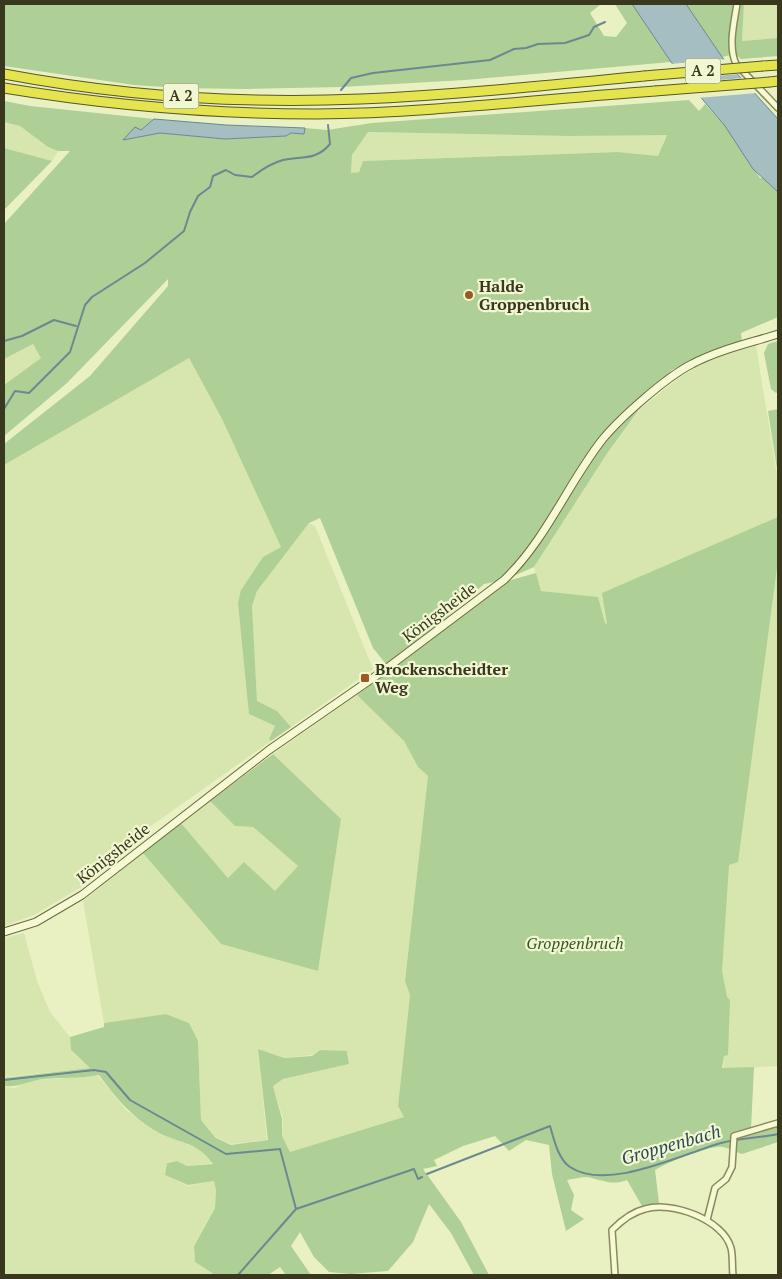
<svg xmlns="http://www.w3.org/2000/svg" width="782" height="1279" viewBox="0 0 782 1279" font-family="'PT Serif',serif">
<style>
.farmland{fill:#d6e6ae}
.green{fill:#aecf95;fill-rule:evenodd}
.water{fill:#a4bec2;stroke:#6a8991}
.pier{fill:#e9f0c1}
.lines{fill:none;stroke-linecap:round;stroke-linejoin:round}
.stream{stroke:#6a8991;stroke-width:2}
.street-casing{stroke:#8a8958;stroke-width:8}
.secondary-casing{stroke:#6c693b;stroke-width:9}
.highway-casing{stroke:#58542c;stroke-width:11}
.street{stroke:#f5fad5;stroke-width:5}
.secondary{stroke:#f5fad5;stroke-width:7}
.highway{stroke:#e3e44e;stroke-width:9}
.highway-bridge-casing{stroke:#58542c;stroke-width:11;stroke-linecap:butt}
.highway-bridge{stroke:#e3e44e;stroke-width:9}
.poi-dot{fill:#9c5925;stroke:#f1f7d1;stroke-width:2}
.labels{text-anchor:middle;stroke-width:4.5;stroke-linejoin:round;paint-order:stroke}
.shield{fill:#f1f7d1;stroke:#707153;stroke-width:1}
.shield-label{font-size:15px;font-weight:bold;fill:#39371d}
.poi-label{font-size:16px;font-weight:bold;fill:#39371d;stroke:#f1f7d1;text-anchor:start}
.street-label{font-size:16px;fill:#39371d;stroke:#f1f7d1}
.park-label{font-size:16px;font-style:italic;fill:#335722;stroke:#f1f7d1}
.water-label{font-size:18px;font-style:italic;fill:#2b485a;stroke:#f1f7d1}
</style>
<rect width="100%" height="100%" fill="#e9f0c1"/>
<path class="farmland" d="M 744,4 L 778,4 L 778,38 L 742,41 Z
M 4,122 L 20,126 L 48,147 L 58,151 L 52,161 L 4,148 Z
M 367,132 L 568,136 L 667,134 L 658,156 L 618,152 L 363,161 L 359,172 L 351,173 L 352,155 Z
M 33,344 L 41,358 L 4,385 L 4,359 Z
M 756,346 L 778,481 L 778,1066 L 723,1069 L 727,1020 L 663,633 L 605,623 L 598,597 L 541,591 L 534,567 L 608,452 L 642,407 L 680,377 L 710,359 Z
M 189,358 L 222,419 L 281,547 L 263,557 L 241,590 L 249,714 L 275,726 L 269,739 L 271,741 L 141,833 L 122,856 L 78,889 L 34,915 L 4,926 L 4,465 Z
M 309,523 L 315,526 L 373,669 L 291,727 L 277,711 L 257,701 L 252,606 L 257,591 Z
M 357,695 L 404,741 L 418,767 L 428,776 L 405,981 L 410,995 L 398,1106 L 404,1117 L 290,1152 L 282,1136 L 283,1119 L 273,1086 L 283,1079 L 349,1064 L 348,1052 L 320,1050 L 312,1055 L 284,1058 L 258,1049 L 267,1140 L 231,1144 L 217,1138 L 201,1120 L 198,1042 L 189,1023 L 166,1014 L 104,1023 L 83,901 L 143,853 L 221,944 L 318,971 L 341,819 L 273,754 Z
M 210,801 L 235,826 L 253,827 L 298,866 L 275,892 L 228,878 L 180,822 Z
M 24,933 L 37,981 L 50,1012 L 70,1037 L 71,1051 L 90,1068 L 4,1077 L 4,938 Z
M 98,1076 L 126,1110 L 155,1131 L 201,1150 L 213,1163 L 187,1166 L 177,1161 L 167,1162 L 165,1175 L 188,1186 L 214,1181 L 216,1190 L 215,1207 L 194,1245 L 195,1262 L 214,1275 L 4,1275 L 4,1087 L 15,1088 L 29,1081 L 50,1079 Z"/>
<path class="green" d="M 4,4 L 601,4 L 590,13 L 604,36 L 616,37 L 627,23 L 615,4 L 632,4 L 671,62 L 465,80 L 341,87 L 247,89 L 179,88 L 134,85 L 4,66 Z
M 686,4 L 744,4 L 742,41 L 778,38 L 778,56 L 741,59 L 735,54 L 722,57 Z
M 689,100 L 699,111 L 705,104 L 725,126 L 760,178 L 763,178 L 778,192 L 778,317 L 741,333 L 742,343 L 708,352 L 672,370 L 655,388 L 608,452 L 534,567 L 504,580 L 484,584 L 446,618 L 386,664 L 373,648 L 320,518 L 309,523 L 257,591 L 252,606 L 257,701 L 277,711 L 291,727 L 271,741 L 269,739 L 275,726 L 249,714 L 238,603 L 241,590 L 263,557 L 281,547 L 222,419 L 189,358 L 4,465 L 4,444 L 90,376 L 168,286 L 168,279 L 67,383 L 4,436 L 4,385 L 41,358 L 33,344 L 4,359 L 4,224 L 70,151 L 58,151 L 48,147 L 20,126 L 4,122 L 4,101 L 30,106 L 154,119 L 141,130 L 135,128 L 124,140 L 160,133 L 225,139 L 286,136 L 291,133 L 304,134 L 305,128 L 327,130 L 372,123 ZM 368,132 L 568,136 L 667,135 L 658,156 L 618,152 L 363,161 L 359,172 L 351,173 L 352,155 Z
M 4,148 L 52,161 L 4,210 Z
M 778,341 L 778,392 L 776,393 L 771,389 L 764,353 L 768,344 Z
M 778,409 L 778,475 L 768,411 Z
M 778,517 L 778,560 L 738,862 L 729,865 L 722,971 L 727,997 L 730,1000 L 728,1055 L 724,1056 L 722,1068 L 754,1067 L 751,1128 L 778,1121 L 778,1142 L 742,1154 C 736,1152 729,1148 723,1147 C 707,1145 669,1162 655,1170 L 659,1203 L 642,1206 L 627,1180 C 612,1186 602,1180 587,1177 C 581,1177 573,1179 567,1180 L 574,1195 L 571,1210 L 584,1219 L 566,1231 L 552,1174 L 549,1145 L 526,1140 L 509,1151 L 495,1136 L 463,1146 L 434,1160 L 437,1166 L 423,1169 L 461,1222 L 489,1275 L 474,1275 L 451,1233 L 429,1204 L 413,1242 L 388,1271 L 350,1274 L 329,1272 L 314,1257 L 300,1232 L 291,1246 L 311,1275 L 286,1275 L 280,1267 L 268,1275 L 215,1275 L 195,1262 L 194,1246 L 215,1208 L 216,1190 L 214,1181 L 188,1185 L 165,1175 L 167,1163 L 177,1161 L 187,1166 L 213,1164 C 198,1141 175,1143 154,1130 C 130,1115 115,1097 99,1075 C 80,1079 61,1077 43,1079 C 29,1081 17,1088 4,1086 L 4,1078 L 90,1068 L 71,1050 L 70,1037 L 104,1027 L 104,1023 L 166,1014 L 189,1023 L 198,1041 L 201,1120 L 216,1138 L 231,1145 L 268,1140 L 258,1049 L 284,1058 L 312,1056 L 320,1050 L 347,1051 L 349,1064 L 283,1079 L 273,1086 L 282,1119 L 282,1136 L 290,1152 L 404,1117 L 398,1106 L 410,995 L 405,981 L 428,776 L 418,767 L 404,741 L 357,695 L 511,580 L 536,573 L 541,591 L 598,597 L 605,623 L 607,624 L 602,593 Z
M 273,754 L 341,819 L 318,971 L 221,944 L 143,853 L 180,822 L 228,878 L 244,862 L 275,891 L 298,866 L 253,827 L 235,826 L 210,801 Z"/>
<path class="water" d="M 632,4 L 686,4 L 722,57 L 778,119 L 778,192 L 753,169 L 725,126 L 671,62 Z
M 154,119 L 226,125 L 305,128 L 304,134 L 291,133 L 286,136 L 225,139 L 160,133 L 123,140 L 135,127 L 141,130 Z"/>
<path class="pier" d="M 727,59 L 740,74 L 682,79 L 670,64 Z
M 743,78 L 757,93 L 698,98 L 685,83 Z"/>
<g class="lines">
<path class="stream" d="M 341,90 L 351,78 L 373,73 L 490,60 L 514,49 L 526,48 L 538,44 L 565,43 L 589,35 L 594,27 L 605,22
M 4,341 L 22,336 L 54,320 L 76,326
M 4,409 L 15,391 L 29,393 L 70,352 L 85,305 L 92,297 L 145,263 L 184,231 L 190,212 L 198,196 L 210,187 L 213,176 L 226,170 L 235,175 L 252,177 C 261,170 272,163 283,160 C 301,156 316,161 330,144 L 328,125
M 4,1080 L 94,1070 L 106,1072 L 130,1100 L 226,1154 L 280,1149 L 296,1209
M 427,1174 L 550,1126 C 554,1139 558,1159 570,1167 C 607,1192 682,1154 721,1143 C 739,1138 760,1138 778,1134
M 238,1275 L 296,1209 L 414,1169 L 418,1179 L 422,1177"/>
<g class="street-casing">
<path id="street" d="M 737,4 C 734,23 728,46 736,64 L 778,108
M 707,1220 L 715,1188 L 726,1179 L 732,1167 L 734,1136 L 778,1123
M 615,1275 L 612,1230 C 621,1221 632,1212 645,1209 C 671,1201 723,1219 731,1248 C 733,1256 732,1267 733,1275"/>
</g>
<g class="secondary-casing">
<path id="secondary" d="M 4,932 L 36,922 L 82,895 L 269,750 L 383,671 L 504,580 C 546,540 567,485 602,440 C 620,418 666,377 692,364 C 718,350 750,343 778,334"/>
</g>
<g class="highway-casing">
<path id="highway" d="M 763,66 L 778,65
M 4,74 C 121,96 242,104 361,99 C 455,95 550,85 644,76
M 770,82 L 778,81
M 4,88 C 107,105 211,114 316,114 C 429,113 542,99 655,91"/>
</g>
<use href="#street" class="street"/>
<use href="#secondary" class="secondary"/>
<use href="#highway" class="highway"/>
<g class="highway-bridge-casing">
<path id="highway-bridge" d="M 644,76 L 763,66
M 655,91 L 770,82"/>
</g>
<use href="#highway-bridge" class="highway-bridge"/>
</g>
<g class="poi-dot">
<circle cx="469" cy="295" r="5"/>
<rect x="360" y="673" width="10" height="10" rx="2.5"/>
</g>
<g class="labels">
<g class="shield">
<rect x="685.5" y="58.5" width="35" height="25" rx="4"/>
<rect x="163.5" y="83.5" width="35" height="25" rx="4"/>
</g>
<g class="shield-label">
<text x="703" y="76">A 2</text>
<text x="181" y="101">A 2</text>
</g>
<g class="poi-label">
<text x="479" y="292">Halde<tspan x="479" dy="18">Groppenbruch</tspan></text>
<text x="375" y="675">Brockenscheidter<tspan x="375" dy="18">Weg</tspan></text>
</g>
<g class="street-label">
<text transform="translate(439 612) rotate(-37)" y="6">Königsheide</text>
<text transform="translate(113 853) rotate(-38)" y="6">Königsheide</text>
</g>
<g class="park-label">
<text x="575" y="949">Groppenbruch</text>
</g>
<g class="water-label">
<text transform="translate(671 1145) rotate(-16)" y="6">Groppenbach</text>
</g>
</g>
<rect width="782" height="1279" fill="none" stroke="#39371d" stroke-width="10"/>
</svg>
